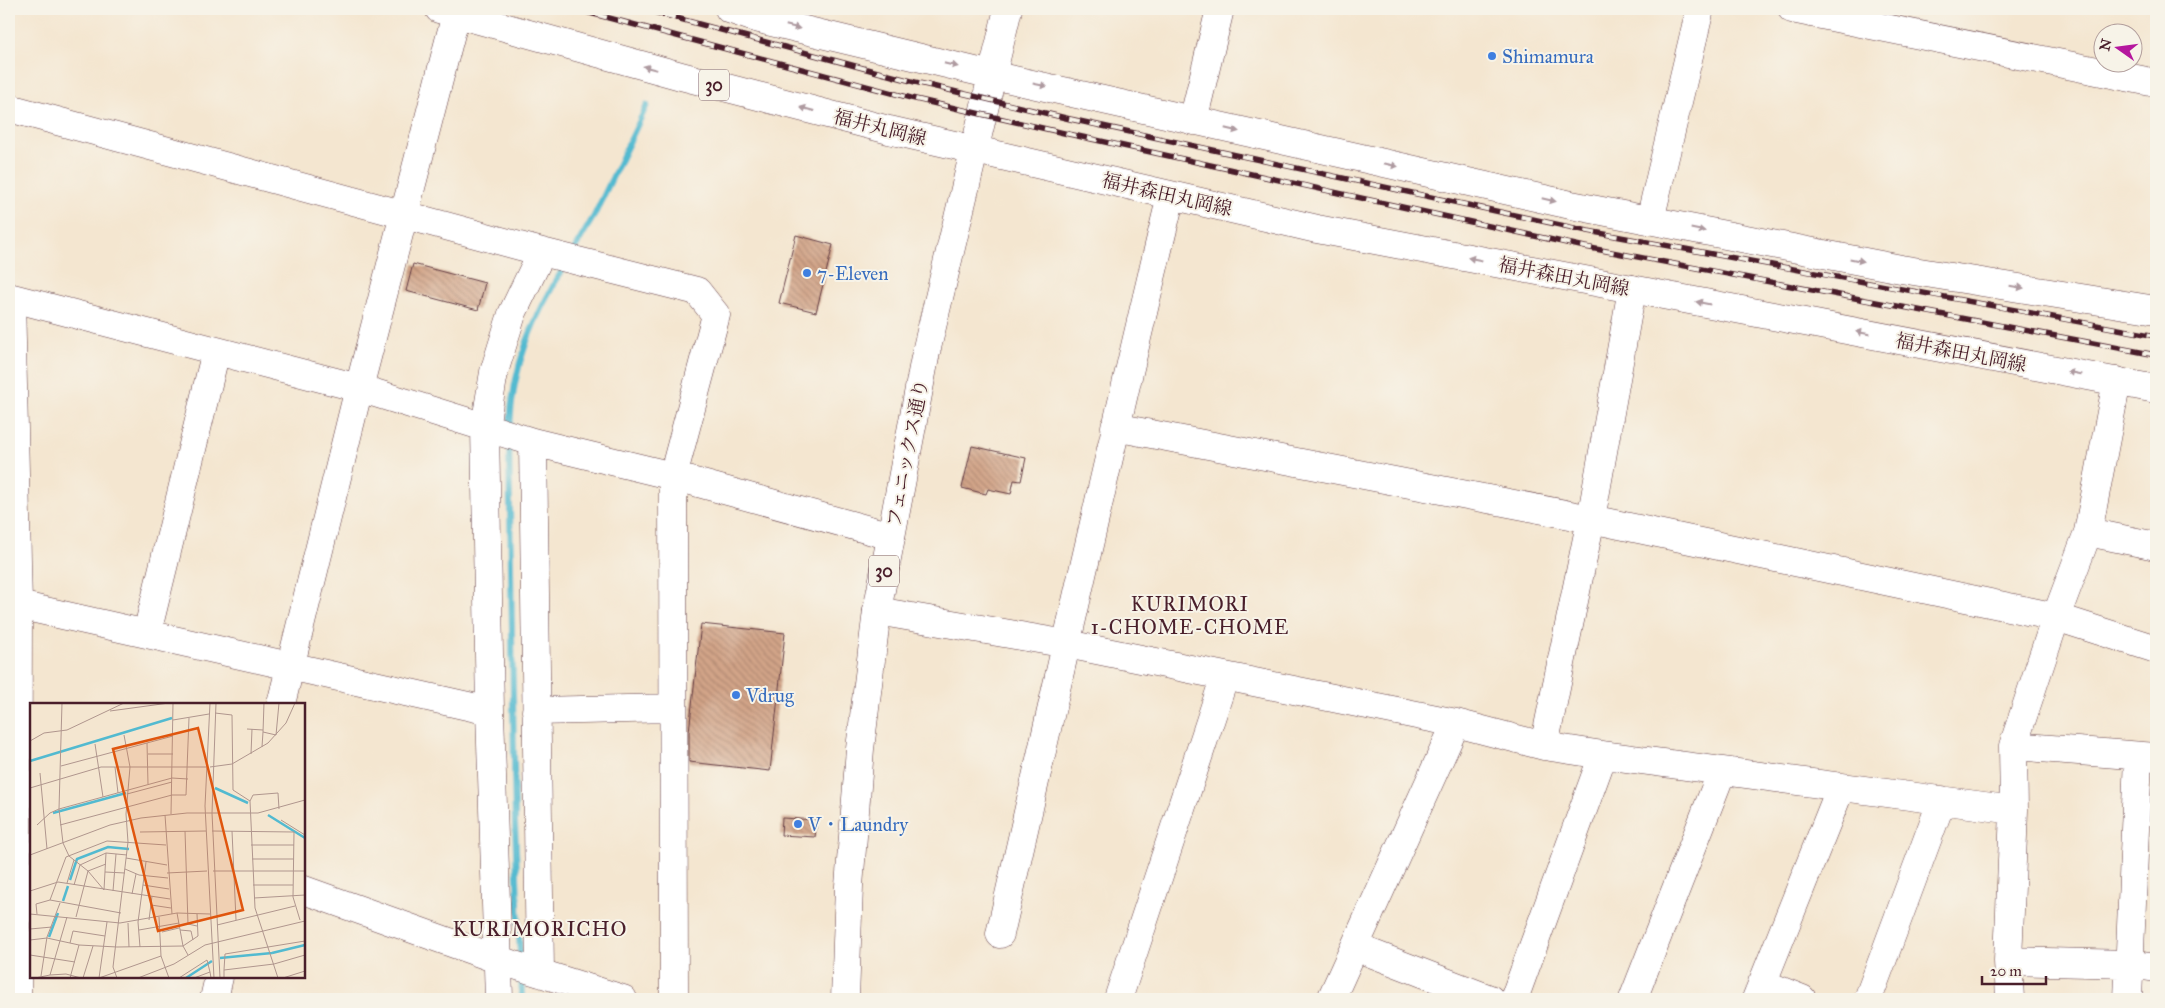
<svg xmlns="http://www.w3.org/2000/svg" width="2165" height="1008" viewBox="0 0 2165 1008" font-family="'IM FELL Great Primer','Noto Serif JP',serif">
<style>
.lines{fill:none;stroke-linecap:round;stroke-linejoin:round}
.stream{stroke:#52bad0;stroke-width:6}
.building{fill:url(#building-back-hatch)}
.minor-casing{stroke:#643d44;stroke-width:29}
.major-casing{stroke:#643d44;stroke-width:29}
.minor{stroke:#fff;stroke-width:28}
.major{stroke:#fff;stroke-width:28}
.rail-casing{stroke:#4a1f2b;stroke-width:5.5}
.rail{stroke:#f7f3e8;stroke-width:4;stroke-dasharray:11;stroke-linecap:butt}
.oneway{fill:#ae9aa0}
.shop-dot{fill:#3f7fe0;stroke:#f7f3e8;stroke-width:2}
.labels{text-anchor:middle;stroke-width:4;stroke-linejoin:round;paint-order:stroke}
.shield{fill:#f7f3e8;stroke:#7e5f64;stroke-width:1}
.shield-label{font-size:18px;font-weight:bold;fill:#4a1f2b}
.shop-label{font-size:19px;fill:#366cbe;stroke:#f7f3e8;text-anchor:start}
.street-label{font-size:19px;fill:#4a1f2b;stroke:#f7f3e8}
.neighbourhood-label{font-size:20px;letter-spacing:1px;fill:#4a1f2b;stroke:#f7f3e8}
.quarter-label{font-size:21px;letter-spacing:1px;fill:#4a1f2b;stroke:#f7f3e8}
.inset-river{fill:none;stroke:#52bad0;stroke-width:2.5}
.inset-road{fill:none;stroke:#b0968e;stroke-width:1}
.view{fill:#e0560e;fill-opacity:0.15;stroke:#e0560e;stroke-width:2.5}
.inset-edge{fill:none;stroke:#4a1f2b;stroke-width:2.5}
</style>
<defs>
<pattern id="building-back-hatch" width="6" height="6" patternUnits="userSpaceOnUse" patternTransform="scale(1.25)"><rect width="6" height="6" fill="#d2a488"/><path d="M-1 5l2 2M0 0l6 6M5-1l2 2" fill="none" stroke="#ac856f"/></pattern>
</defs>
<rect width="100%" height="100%" fill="#f7f3e8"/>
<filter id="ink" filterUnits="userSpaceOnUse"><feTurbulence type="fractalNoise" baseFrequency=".02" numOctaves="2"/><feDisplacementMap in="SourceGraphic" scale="10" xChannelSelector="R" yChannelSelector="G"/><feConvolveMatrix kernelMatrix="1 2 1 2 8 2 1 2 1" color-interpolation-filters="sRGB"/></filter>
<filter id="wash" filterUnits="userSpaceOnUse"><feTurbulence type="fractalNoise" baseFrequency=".0096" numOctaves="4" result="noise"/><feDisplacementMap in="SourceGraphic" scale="20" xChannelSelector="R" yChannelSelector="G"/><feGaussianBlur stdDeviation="1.12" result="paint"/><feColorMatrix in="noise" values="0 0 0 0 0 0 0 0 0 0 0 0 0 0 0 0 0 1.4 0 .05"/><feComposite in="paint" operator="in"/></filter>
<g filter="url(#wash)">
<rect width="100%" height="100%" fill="#f4e6d0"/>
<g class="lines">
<path class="stream" d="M 572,253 L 594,216 L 647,105
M 510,427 C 512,365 534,316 566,264
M 509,442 L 515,823 L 520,959
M 521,974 L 522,999"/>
</g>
<g id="blocks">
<path class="building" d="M 796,235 L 833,245 L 816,312 L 779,303 Z
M 413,264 L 485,283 L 478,310 L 406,291 Z
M 972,446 L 1026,458 L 1021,481 L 1014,480 L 1011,494 L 988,489 L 986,494 L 962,488 Z
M 701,624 L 785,633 L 770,771 L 689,762 L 689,732 Z
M 782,818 L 817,820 L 815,837 L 781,835 Z"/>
</g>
</g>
<g filter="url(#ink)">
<use href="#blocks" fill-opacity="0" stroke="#643d44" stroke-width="1"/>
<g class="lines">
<g class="minor-casing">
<path id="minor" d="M 1792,9 L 2156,83
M 9,108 L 542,252 L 697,291 L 716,315 L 673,476 L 674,999
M 1193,121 L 1220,9
M 1650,220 L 1700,9
M 9,297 L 359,388 L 533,442 L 673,476 L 891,536
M 11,298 L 18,605 L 17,999
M 1115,427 L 1591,519 L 2056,617 L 2156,649
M 533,442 L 540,973
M 2088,532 L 2156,546
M 18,605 L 490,711
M 877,611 L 1067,644 L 1456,723 L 1544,746 L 1603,755 L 2014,810
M 147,633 L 216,351
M 281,704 L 359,388 L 456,14
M 536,711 L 673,708
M 1544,746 L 1591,519 L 1632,289
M 2013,746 L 2156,757
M 304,890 L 505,962 L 623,999
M 1000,934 C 1057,688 1111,441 1171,196
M 1355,947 L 1490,999
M 2008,961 L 2130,964 L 2156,968
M 1762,983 L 1802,999
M 214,999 L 219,977
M 499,999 L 490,711 L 485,427 L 494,372 L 512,314 L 542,252
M 1118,999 L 1225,676
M 1331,999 L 1456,723
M 1514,999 L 1603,755
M 1633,999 L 1722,771
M 1756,999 L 1841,787
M 1868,999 L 1942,800
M 2010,999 L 2008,961 L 2014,810 L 2013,746 L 2056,617 L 2088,532 L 2117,381
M 2128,999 L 2138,757"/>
</g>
<g class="major-casing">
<path id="major" d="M 439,9 L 681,76 L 889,130 L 1317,229 L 2156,389
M 729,9 L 755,18 L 992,75 L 1571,205 L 1901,269 L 2156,310
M 845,999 L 849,886 L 860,749 L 877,611 L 926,352 L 1008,9"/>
</g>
<use href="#minor" class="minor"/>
<use href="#major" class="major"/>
<g class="rail-casing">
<path id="rail" d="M 575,9 L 911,98 L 1064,133 L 1585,247 L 2156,355
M 643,9 L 915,82 L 1070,119 L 1588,231 L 2156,336"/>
</g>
<use href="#rail" class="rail"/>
</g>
<defs><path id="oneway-solid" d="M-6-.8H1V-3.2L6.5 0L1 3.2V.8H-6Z" transform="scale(1.25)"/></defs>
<g class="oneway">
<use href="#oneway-solid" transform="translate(793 27) rotate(14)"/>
<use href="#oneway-solid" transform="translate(951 65) rotate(14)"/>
<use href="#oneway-solid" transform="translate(650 68) rotate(-165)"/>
<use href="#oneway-solid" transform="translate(1040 85) rotate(12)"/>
<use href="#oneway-solid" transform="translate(807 109) rotate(-165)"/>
<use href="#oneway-solid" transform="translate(1232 130) rotate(13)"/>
<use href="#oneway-solid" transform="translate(1391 165) rotate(13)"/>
<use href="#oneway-solid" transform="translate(1549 200) rotate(13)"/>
<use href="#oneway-solid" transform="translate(1698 230) rotate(11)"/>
<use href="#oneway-solid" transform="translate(1475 259) rotate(-169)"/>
<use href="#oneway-solid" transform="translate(1857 260) rotate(11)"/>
<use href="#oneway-solid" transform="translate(2017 287) rotate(9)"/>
<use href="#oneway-solid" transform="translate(1703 303) rotate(-169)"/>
<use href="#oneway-solid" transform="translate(1863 333) rotate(-169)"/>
<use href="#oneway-solid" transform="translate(2074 373) rotate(-169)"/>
</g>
</g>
<g class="shop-dot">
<circle cx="1492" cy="56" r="5"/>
<circle cx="807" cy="273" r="5"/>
<circle cx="736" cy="695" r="5"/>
<circle cx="798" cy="824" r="5"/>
</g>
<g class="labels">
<g class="shield">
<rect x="699" y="69.5" width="30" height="31" rx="4"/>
<rect x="869" y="555.5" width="30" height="31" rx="4"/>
</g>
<g class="shield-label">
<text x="714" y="91">30</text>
<text x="884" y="577">30</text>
</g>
<g class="shop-label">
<text x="1502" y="63">Shimamura</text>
<text x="817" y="280">7-Eleven</text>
<text x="746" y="702">Vdrug</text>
<text x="808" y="831">V・Laundry</text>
</g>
<g class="street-label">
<text transform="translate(880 127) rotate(14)" y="7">福井丸岡線</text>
<text transform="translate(1167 194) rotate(13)" y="7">福井森田丸岡線</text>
<text transform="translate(1564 276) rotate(11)" y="7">福井森田丸岡線</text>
<text transform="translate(1961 352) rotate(11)" y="7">福井森田丸岡線</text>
<text transform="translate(907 453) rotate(-79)" y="7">フェニックス通り</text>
</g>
<g class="neighbourhood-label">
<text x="1190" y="611">KURIMORI<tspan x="1190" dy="23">1-CHOME-CHOME</tspan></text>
</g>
<g class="quarter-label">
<text x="540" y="936">KURIMORICHO</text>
</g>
</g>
<g transform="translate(30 703)">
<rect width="275" height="275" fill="#f4e6d0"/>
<path class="inset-river" d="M 0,58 L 142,15M 185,85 L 218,100M 23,110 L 96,90M 238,112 L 275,135M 40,177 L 47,156 L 78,144 L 99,146M 33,198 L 38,183M 19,234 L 28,210M 242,250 L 275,242M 190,255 L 242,250M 156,275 L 182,258"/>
<path class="inset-road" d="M 32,0 L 29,106 L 33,140 L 39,153 L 58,168 L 74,187M 180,0 L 175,103 L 184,275M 186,0 L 182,110 L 190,275M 234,0 L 233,29 L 246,32 L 249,0M 80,8 L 139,0M 185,10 L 202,12 L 203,87 L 220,98M 143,17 L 179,11M 217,26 L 233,27M 0,38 L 14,30 L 37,27 L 94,0M 117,40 L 118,81M 65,41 L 73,94M 232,44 L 233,29M 118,51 L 143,51M 221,51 L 222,26M 31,63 L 143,33M 85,64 L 88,90M 180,64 L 202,61 L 238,40 L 256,20 L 265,0M 10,70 L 17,146M 0,85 L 71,64 L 176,64M 97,91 L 142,79M 141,111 L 143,0M 135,112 L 142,211M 251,117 L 275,132M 7,122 L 20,110 L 29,106 L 142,75 L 158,76M 30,122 L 142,92 L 156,92 L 159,15M 155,128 L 158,221 L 167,223M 182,128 L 264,129 L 263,194 L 270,217M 202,128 L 206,217M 110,129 L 176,128M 221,142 L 264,142M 0,152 L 80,122 L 111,115 L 157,110 L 228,110 L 275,97M 96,155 L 137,162M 222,156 L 264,156M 50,162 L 76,150 L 97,152M 95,166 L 109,172 L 138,175M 58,168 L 76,161M 183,168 L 275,168M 75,169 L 95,170M 137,170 L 177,168M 37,180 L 44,157M 44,182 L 50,162M 113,182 L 139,186M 223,182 L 263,182M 74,187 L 76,150M 0,188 L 28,179 L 140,196M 83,188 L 86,151M 102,191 L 106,171M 224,195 L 275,192M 20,197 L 36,154 L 77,138 L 136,142M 121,202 L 141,205M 147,210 L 153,243 L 158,252M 0,211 L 90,220 L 147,210 L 180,211M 7,211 L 6,201 L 20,197 L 91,210M 37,214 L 20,272 L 36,271 L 51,275M 46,214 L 58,168M 129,214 L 131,253 L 139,275M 119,217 L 122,193M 98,220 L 99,244M 187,222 L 265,203M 0,226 L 22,224M 109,227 L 149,220M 150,227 L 161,228 L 163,237M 132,229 L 149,225M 0,237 L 17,235 L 49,242 L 87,244 L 153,243 L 168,233 L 167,211M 40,240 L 43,228 L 75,233M 110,244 L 108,219 L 116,159M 0,252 L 45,259M 194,267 L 195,251 L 275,238M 11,273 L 17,234 L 30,200M 5,275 L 20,272M 40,275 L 49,242M 53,275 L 63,243M 69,275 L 131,253M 69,275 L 77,219M 87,275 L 83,264 L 98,139 L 96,111 L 100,64 L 94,32M 108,275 L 144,261 L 175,242 L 275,218M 149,275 L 177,257 L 180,269M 164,275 L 180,269 L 181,275M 194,275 L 194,267 L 244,261 L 275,252M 248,275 L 225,205 L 220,98 L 223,92 L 248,90 L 249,106M 253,275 L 275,268"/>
<path class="view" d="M 168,25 L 213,207 L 128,228 L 83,46 Z"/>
<rect width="275" height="275" class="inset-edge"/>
</g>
<rect width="2165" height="1008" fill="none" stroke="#f7f3e8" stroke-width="30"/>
<g transform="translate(2118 48) rotate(284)"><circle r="24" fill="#f7f3e8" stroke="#b29e9c"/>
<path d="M0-4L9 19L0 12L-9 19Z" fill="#b5179e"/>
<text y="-8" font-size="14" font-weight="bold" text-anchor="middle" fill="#4a1f2b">N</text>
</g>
<path d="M1982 976v8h64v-8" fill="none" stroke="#4a1f2b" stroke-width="2.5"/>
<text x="1990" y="976" font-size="15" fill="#4a1f2b" stroke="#f7f3e8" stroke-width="4" paint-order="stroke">20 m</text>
</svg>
